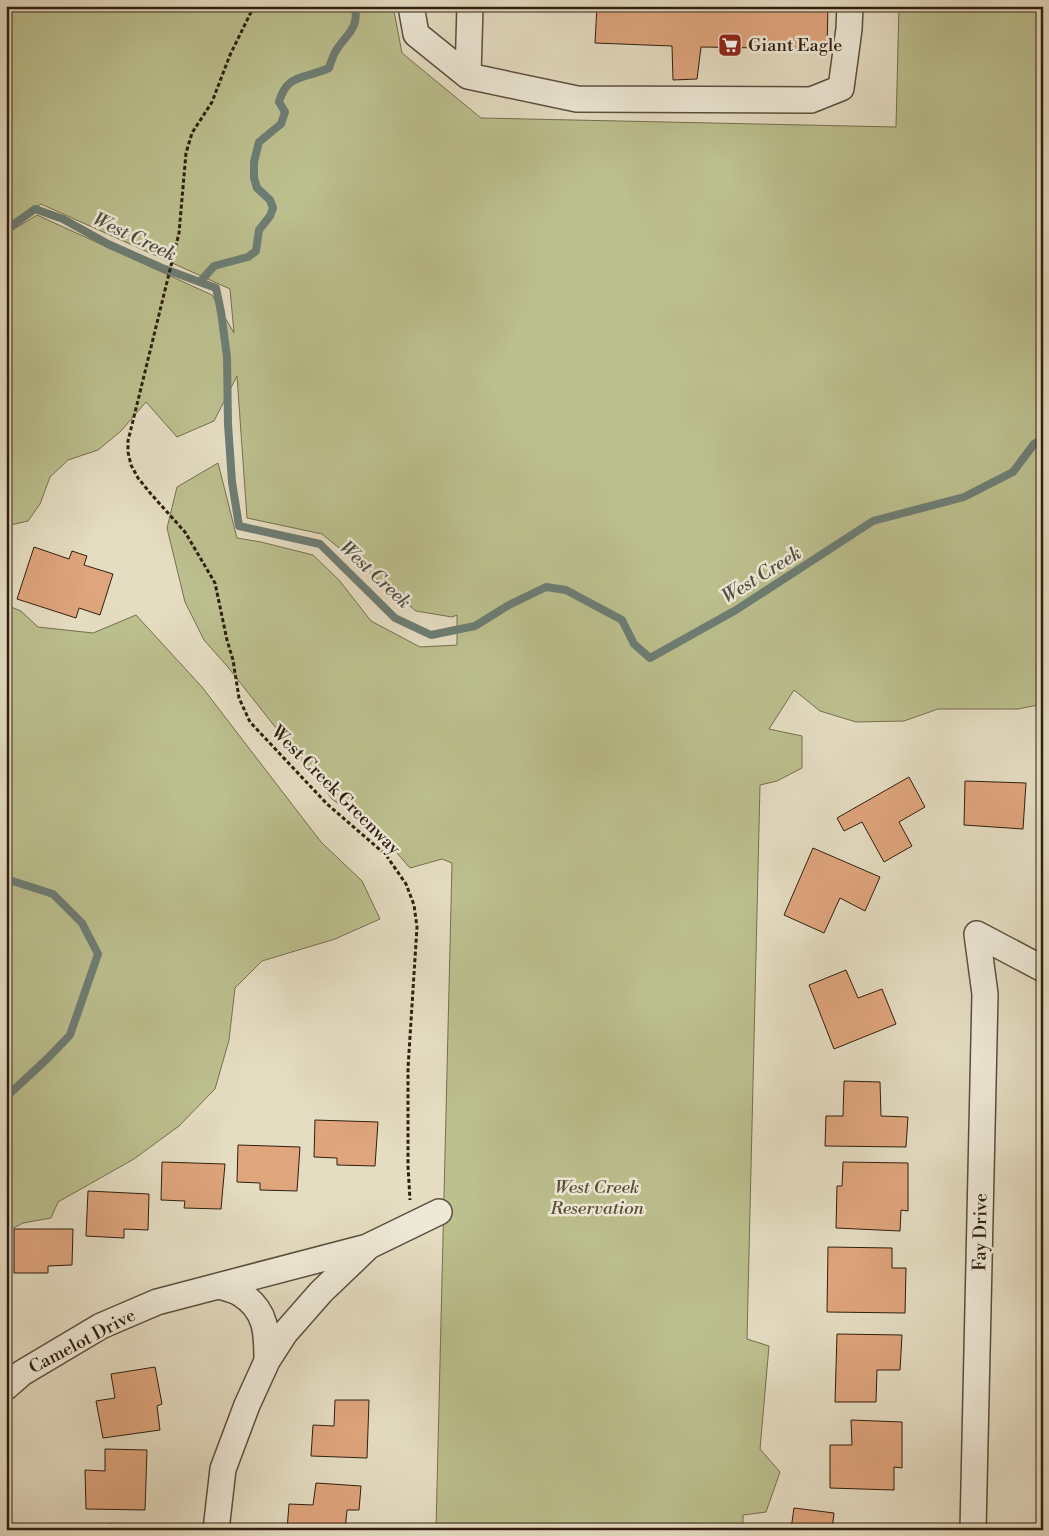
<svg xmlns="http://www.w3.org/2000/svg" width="1049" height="1536" viewBox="0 0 1049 1536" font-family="'Libre Bodoni',serif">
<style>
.green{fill:#bcbf8e;stroke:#766f4f}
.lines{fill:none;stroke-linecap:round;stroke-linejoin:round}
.stream{stroke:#6d7d74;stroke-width:8}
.building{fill:#dfa57d;stroke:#301f10}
.minor-casing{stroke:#5d4e3c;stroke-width:28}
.path{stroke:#301f10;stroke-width:3;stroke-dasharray:4 2.5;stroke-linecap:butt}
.minor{stroke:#eee9d7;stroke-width:25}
.labels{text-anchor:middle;stroke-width:5;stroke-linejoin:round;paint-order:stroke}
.poi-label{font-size:18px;fill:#301f10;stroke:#eee9d7;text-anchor:start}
.street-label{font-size:18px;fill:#301f10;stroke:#eee9d7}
.park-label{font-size:18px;font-style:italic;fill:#5a4f36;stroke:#eee9d7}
.water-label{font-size:19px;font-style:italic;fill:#4f4e42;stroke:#eee9d7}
</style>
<rect width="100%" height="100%" fill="#e5ddc2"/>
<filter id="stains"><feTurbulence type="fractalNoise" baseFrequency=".004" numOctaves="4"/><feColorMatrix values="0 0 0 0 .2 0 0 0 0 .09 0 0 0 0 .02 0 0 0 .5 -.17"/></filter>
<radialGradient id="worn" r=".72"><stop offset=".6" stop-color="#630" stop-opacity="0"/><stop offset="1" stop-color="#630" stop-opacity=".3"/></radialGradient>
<path class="green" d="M 6,6 L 393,6 L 402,53 L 481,118 L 896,127 L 899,6 L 1043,6 L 1043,704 L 1018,709 L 938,709 L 904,721 L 856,722 L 820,711 L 794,690 L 769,729 L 802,736 L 802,768 L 777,781 L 760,785 L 747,1339 L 769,1346 L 760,1449 L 780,1472 L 766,1512 L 743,1515 L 743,1530 L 436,1530 L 452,863 L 442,859 L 410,868 L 378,831 L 332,799 L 227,666 L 204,640 L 185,602 L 167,528 L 177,487 L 218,463 L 237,538 L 261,542 L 313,555 L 339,580 L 371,621 L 420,647 L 457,645 L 457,615 L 452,617 L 416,611 L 322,534 L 247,518 L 237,376 L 214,421 L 177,437 L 146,402 L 121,431 L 98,450 L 68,460 L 50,477 L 40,504 L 28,521 L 6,526 L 6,234 L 37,215 L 212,295 L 234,333 L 230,289 L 41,204 L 6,225 Z
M 6,605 L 21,611 L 38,627 L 93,633 L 136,615 L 202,687 L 321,842 L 362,881 L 380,919 L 335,939 L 262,961 L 235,988 L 229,1040 L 215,1089 L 179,1126 L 134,1159 L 58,1202 L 51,1218 L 23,1223 L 6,1232 Z"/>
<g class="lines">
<path class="stream" d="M 6,230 L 35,209 L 63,219 L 108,244 L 162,268 L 216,288 L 221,312 L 227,357 L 228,424 L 232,482 L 239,526 L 320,544 L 395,618 L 431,635 L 475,626 L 509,605 L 546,587 L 566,590 L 622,620 L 634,644 L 650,658 L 736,610 L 873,521 L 964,497 L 1013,472 L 1034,444 L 1043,439
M 200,282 L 214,266 L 248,257 L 256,251 L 259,230 L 270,216 L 273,208 L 270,200 L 257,188 L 254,178 L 254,162 L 259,142 L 281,124 L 285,112 L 279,102 C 287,73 305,79 329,68 C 331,62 333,55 337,49 C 348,33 359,28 355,6
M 6,879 L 53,894 L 82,923 L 98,954 L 70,1035 L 47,1059 L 6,1097"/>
</g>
<path class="building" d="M 597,6 L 828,6 L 827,49 L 701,47 L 697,79 L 673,80 L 672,46 L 595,43 Z
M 34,547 L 69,559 L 72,551 L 87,556 L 84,565 L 113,574 L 100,615 L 79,608 L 76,618 L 17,599 Z
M 909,777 L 925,807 L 899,822 L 912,846 L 884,862 L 862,822 L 844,831 L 837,818 Z
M 965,781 L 1026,783 L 1023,829 L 964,825 Z
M 813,848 L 880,877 L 865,911 L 840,898 L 824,933 L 784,915 Z
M 846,970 L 858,998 L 882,989 L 896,1024 L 834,1049 L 809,985 Z
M 844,1081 L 880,1082 L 881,1116 L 908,1117 L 906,1147 L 825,1146 L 826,1116 L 843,1116 Z
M 315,1120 L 378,1122 L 375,1166 L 337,1165 L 337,1158 L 314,1157 Z
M 238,1145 L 300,1147 L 297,1191 L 260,1190 L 260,1183 L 237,1182 Z
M 162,1162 L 225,1164 L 221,1209 L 184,1208 L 185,1201 L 161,1200 Z
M 843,1162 L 908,1163 L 908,1211 L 901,1210 L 900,1231 L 836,1228 L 837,1186 L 842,1186 Z
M 88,1191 L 149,1194 L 148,1230 L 124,1229 L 124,1238 L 86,1236 Z
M 14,1229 L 73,1229 L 72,1265 L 48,1266 L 48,1273 L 14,1273 Z
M 828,1247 L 892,1248 L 892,1268 L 906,1268 L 905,1313 L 827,1312 Z
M 837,1334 L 902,1335 L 900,1370 L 877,1370 L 876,1402 L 835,1402 Z
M 155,1367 L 162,1404 L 157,1406 L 160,1430 L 103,1438 L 96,1401 L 115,1398 L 111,1374 Z
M 335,1400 L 369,1400 L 367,1458 L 311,1456 L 313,1425 L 334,1426 Z
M 851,1420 L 902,1422 L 902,1468 L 894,1467 L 894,1490 L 830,1488 L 830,1445 L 852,1445 Z
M 105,1449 L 147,1450 L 145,1510 L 86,1509 L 85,1470 L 105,1471 Z
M 316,1483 L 361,1486 L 359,1510 L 347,1510 L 345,1530 L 287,1530 L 289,1504 L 313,1505 Z
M 794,1508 L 834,1513 L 832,1530 L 777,1530 L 778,1526 L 791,1529 Z
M 107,1524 L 143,1525 L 143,1530 L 107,1530 Z"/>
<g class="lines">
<g class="minor-casing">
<path id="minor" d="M 411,6 L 416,34 L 468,76 L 577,99 L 811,100 L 841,88 L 849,29 L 850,6
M 468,76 L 470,6
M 977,934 L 1043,969
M 219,1286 C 226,1288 235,1290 241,1294 C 267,1310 267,1334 267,1361
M 6,1387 L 22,1373 L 101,1326 L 157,1302 L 367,1247
M 216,1530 L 223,1469 L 247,1405 L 267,1361 L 285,1333 L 321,1292 L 369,1246 L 439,1212
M 973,1530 L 985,994 L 977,934"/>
</g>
<path class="path" d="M 254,6 L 230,55 L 212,102 L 192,133 L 186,153 L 179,233 L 128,441 L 128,452 L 131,465 L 138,478 L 151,494 L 185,532 L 215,583 L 227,640 L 233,660 L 239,698 L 250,722 L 327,804 L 386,855 L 406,884 L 414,905 L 417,927 L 408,1068 L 408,1166 L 410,1200"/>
<use href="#minor" class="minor"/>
</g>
<defs>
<g id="supermarket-square" transform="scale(1.25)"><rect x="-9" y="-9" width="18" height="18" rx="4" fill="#8f2418" stroke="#eee9d7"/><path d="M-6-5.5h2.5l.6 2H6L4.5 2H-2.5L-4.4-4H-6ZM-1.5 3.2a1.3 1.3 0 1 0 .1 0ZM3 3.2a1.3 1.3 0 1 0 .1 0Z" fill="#fff"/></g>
</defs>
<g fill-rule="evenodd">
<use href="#supermarket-square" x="730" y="45"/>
</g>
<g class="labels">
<g class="poi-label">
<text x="748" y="51">Giant Eagle</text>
</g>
<g class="street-label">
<text transform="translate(336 790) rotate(45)" y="6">West Creek Greenway</text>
<text transform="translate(980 1232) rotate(-89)" y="6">Fay Drive</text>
<text transform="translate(82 1341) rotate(-28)" y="6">Camelot Drive</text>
</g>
<g class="park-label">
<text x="597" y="1193">West Creek<tspan x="597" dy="21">Reservation</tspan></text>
</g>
<g class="water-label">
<text transform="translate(135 236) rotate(25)" y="7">West Creek</text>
<text transform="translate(376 574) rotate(43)" y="7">West Creek</text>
<text transform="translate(761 574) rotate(-32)" y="7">West Creek</text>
</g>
</g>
<rect width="1049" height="1536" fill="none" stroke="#e5ddc2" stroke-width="25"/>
<rect x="8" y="8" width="1034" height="1521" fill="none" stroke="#301f10" stroke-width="2.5"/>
<rect x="12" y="12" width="1024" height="1511" fill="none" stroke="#301f10"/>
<rect width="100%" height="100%" filter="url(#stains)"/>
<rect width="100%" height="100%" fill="url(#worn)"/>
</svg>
